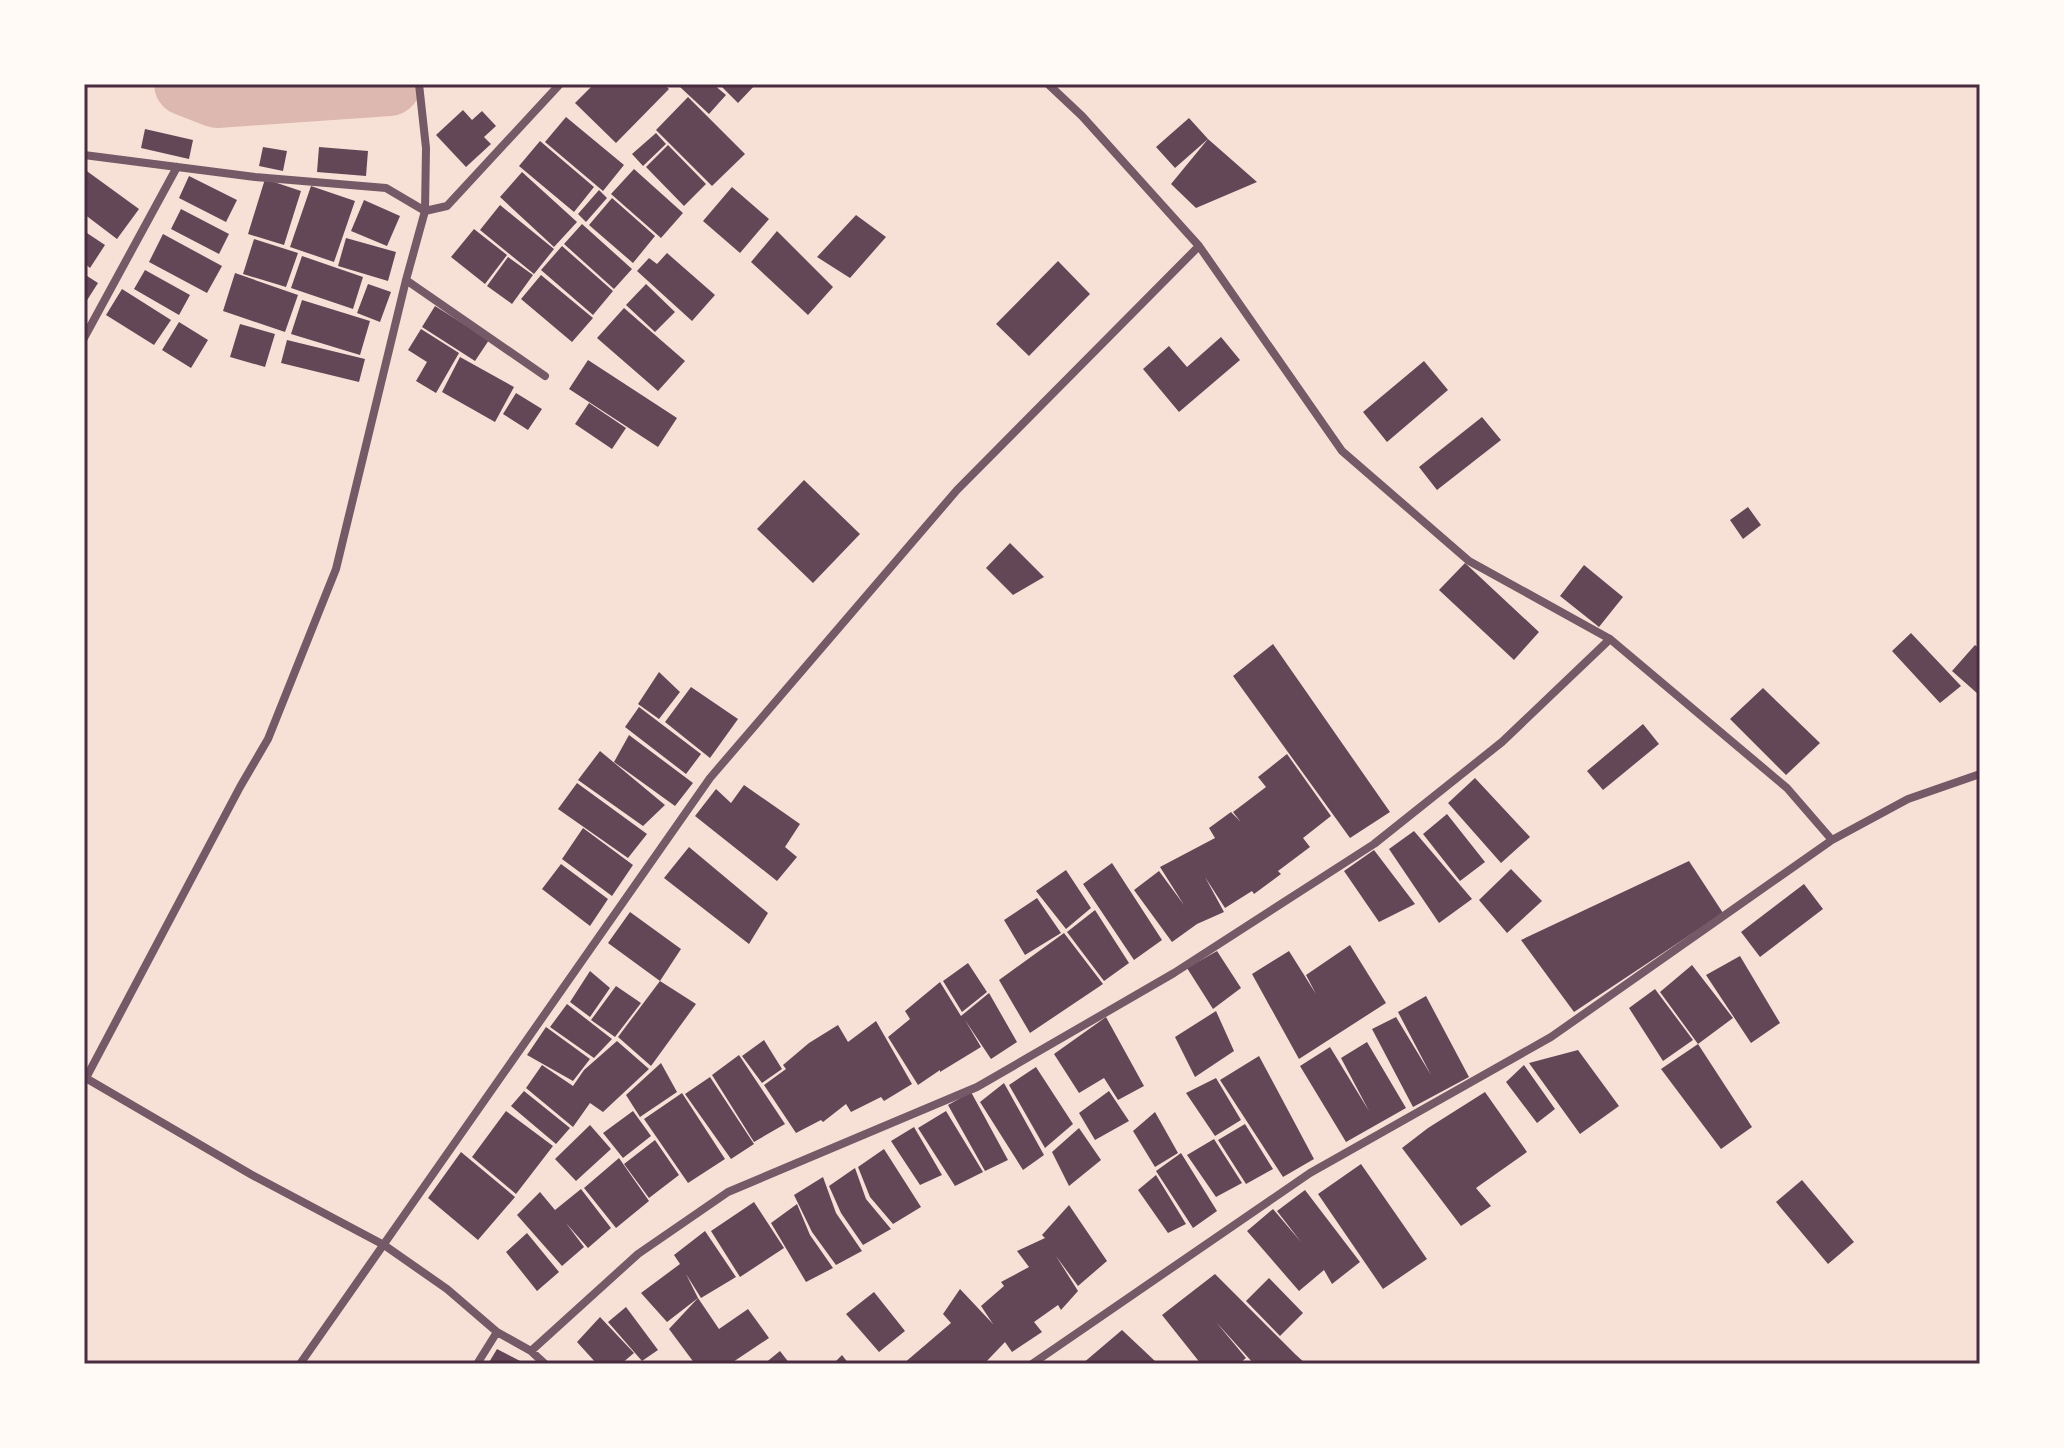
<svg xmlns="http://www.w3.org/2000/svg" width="2064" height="1448" viewBox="0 0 2064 1448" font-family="Rubik,sans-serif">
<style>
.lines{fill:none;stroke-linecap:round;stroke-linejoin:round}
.river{stroke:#dcb8b0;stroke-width:64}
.building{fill:#644757}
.minor{stroke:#755966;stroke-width:8}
.neatline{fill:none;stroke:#4a2c40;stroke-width:3}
</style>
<rect width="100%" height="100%" fill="#f7e1d7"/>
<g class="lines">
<path class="river" d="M 186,84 L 217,96 L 389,84"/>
</g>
<path class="building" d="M 594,84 L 664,84 L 669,89 L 616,143 L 575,103 Z
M 683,84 L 713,84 L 726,95 L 709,114 L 680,87 Z
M 719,84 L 756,84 L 738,103 Z
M 688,97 L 745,154 L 712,186 L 656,130 Z
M 463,110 L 472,120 L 482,111 L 496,126 L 484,137 L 491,144 L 466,167 L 436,135 Z
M 566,117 L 624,165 L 603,191 L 545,142 Z
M 1189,118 L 1208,139 L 1257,182 L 1196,208 L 1171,184 L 1208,139 L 1175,168 L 1156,147 Z
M 145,129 L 193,140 L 189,159 L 141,148 Z
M 656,133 L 666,144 L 643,166 L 632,154 Z
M 540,141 L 594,187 L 574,212 L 519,166 Z
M 668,145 L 706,184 L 684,206 L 646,167 Z
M 263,147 L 287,151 L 283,171 L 259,166 Z
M 319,147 L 368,151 L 366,176 L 317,172 Z
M 84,169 L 139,209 L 117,239 L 84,214 Z
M 634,169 L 683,213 L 661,238 L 611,194 Z
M 522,172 L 577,222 L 554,247 L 500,197 Z
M 189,176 L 237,200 L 226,222 L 179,198 Z
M 265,179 L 301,191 L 284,245 L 248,234 Z
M 311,186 L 355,201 L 334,262 L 290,247 Z
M 732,187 L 769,219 L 740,253 L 703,221 Z
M 599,190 L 607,198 L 586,222 L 578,214 Z
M 612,198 L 655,236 L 633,263 L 589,225 Z
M 364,200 L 400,216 L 387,246 L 351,231 Z
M 500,205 L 554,249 L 534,274 L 480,230 Z
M 181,209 L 229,234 L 219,254 L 171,229 Z
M 856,215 L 886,237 L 850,278 L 817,257 Z
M 582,224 L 632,269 L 614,289 L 564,244 Z
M 474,229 L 507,255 L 485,284 L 451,257 Z
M 84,231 L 105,245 L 90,268 L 84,263 Z
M 777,231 L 833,287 L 808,315 L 751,262 Z
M 163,234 L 222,266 L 207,293 L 149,262 Z
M 346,238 L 396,252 L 388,281 L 338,266 Z
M 254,239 L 298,253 L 286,287 L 243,274 Z
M 562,246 L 613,291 L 593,315 L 541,270 Z
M 667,253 L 715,295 L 692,321 L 637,271 L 649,258 L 657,264 Z
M 302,256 L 363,277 L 353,309 L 291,288 Z
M 508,257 L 533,275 L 512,304 L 487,286 Z
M 1058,261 L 1090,294 L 1029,356 L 996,324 Z
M 145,270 L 190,295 L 179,315 L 134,289 Z
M 235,273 L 298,295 L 285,332 L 223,311 Z
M 84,274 L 98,283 L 84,305 Z
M 541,275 L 593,318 L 572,342 L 521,299 Z
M 368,284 L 391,292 L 380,322 L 357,313 Z
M 646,284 L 675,312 L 655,332 L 626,305 Z
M 122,289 L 171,320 L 154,345 L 106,315 Z
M 302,300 L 370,321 L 360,355 L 291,334 Z
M 435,306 L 489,340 L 475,361 L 422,327 Z
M 624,308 L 685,361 L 658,391 L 597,338 Z
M 179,322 L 208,340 L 191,368 L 162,350 Z
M 240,324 L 275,334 L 265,367 L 230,357 Z
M 421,329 L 459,353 L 436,393 L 416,381 L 427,362 L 408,350 Z
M 1221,337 L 1240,360 L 1179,412 L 1143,369 L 1169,346 L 1187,367 Z
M 287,340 L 365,359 L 359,382 L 281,363 Z
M 460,357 L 514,387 L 495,422 L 442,392 Z
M 588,360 L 677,418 L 658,447 L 569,389 Z
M 1424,361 L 1448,390 L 1387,442 L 1363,412 Z
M 516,393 L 542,409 L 528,430 L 503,414 Z
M 589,403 L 626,428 L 612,449 L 575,424 Z
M 1482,417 L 1501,440 L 1437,490 L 1419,467 Z
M 804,480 L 860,534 L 813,583 L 757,529 Z
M 1748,507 L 1761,525 L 1743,539 L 1730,520 Z
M 1010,543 L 1044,577 L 1013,595 L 986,568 Z
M 1465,563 L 1539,632 L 1514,660 L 1439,590 Z
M 1584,565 L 1623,597 L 1599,627 L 1560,596 Z
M 1911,633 L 1961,686 L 1940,703 L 1892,651 Z
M 1273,644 L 1390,812 L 1350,838 L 1233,676 Z
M 1975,645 L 1980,649 L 1978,694 L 1952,671 Z
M 659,672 L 680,692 L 659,719 L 638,704 Z
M 691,687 L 738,719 L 710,758 L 665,722 Z
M 1763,688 L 1820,743 L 1786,775 L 1730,719 Z
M 639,707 L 701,754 L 686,774 L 625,727 Z
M 1643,724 L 1659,744 L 1603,790 L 1587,771 Z
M 629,735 L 693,783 L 675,806 L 614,762 Z
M 600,751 L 665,805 L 643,826 L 578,780 Z
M 1287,754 L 1331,816 L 1303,838 L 1310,847 L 1278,871 L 1281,874 L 1254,894 L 1252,891 L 1225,908 L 1205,877 L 1224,912 L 1197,924 L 1172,942 L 1134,890 L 1159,871 L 1184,905 L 1160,867 L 1215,838 L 1209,828 L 1231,812 L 1240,821 L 1233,812 L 1266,787 L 1258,777 Z
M 1475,778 L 1530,837 L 1501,863 L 1448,803 Z
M 577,783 L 647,834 L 628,858 L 558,809 Z
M 744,785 L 800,824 L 785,847 L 797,857 L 777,881 L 695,816 L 716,789 L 731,803 Z
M 1447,814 L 1485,862 L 1460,881 L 1423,834 Z
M 583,828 L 633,865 L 612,896 L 562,859 Z
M 1414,831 L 1472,899 L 1439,923 L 1389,849 Z
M 689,847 L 768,913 L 749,944 L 664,878 Z
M 1374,850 L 1415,904 L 1379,922 L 1344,871 Z
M 1689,861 L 1723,913 L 1574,1012 L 1521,940 Z
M 1112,863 L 1162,940 L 1134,960 L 1083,884 Z
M 561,864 L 608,899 L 590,926 L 542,889 Z
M 1511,869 L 1542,901 L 1507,933 L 1479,900 Z
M 1066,870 L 1091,908 L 1066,929 L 1036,891 Z
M 1804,884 L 1823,909 L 1760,957 L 1741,932 Z
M 1037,898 L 1061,933 L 1025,955 L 1004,920 Z
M 1095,910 L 1129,963 L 1104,981 L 1067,932 Z
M 630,912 L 681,949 L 660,981 L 608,943 Z
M 1064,933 L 1103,984 L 1030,1033 L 999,980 Z
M 1350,945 L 1386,1003 L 1299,1059 L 1252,974 L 1289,951 L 1316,994 L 1306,975 Z
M 1217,951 L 1241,988 L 1213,1009 L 1187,968 Z
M 1740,956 L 1780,1023 L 1751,1043 L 1706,975 Z
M 968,963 L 987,992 L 962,1012 L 943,981 Z
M 1692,965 L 1733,1018 L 1698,1044 L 1660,992 Z
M 590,971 L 610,988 L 590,1017 L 570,1002 Z
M 660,981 L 696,1004 L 651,1066 L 618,1037 Z
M 940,982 L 961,1016 L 989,993 L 1017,1042 L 991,1059 L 965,1020 L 981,1047 L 940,1072 L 940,1070 L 918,1085 L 888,1037 L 910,1019 L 905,1011 Z
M 616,986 L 641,1003 L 615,1037 L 591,1020 Z
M 1655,989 L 1693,1040 L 1663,1061 L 1629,1008 Z
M 1426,996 L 1469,1077 L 1413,1107 L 1372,1029 L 1396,1017 L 1431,1075 L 1398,1012 Z
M 567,1004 L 612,1039 L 594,1058 L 550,1027 Z
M 1216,1011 L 1234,1051 L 1195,1077 L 1175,1037 Z
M 1106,1017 L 1144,1086 L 1118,1100 L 1104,1078 L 1079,1093 L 1054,1054 Z
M 876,1021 L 912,1084 L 884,1101 L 881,1097 L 851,1112 L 846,1104 L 823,1122 L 821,1120 L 796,1133 L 764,1085 L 786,1069 L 783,1065 L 809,1043 L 838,1025 L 848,1042 Z
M 546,1027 L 590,1059 L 573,1081 L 527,1055 Z
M 764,1040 L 782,1069 L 762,1083 L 742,1056 Z
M 617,1041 L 649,1069 L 603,1112 L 590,1103 L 573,1127 L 526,1088 L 542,1065 L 573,1086 L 584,1070 Z
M 1367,1042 L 1406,1108 L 1346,1142 L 1300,1066 L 1330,1047 L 1369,1111 L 1341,1058 Z
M 1698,1044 L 1752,1127 L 1721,1149 L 1661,1069 Z
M 1578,1050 L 1619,1106 L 1580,1134 L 1529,1063 Z
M 739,1055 L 785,1124 L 754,1142 L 712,1075 Z
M 1259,1056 L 1314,1159 L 1283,1177 L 1220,1080 Z
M 661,1063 L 677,1092 L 640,1117 L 626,1095 Z
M 1524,1065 L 1555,1109 L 1537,1123 L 1506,1082 Z
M 1036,1067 L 1073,1124 L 1045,1148 L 1009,1085 Z
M 710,1077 L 754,1144 L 731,1159 L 685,1094 Z
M 1216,1078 L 1241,1120 L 1215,1136 L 1186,1093 Z
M 1004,1083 L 1044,1155 L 1023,1170 L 980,1102 Z
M 524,1091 L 570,1128 L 556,1144 L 511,1106 Z
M 1109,1091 L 1129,1121 L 1095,1140 L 1079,1113 Z
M 971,1092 L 1008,1160 L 985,1171 L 948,1105 Z
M 1485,1092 L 1527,1152 L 1476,1188 L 1491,1206 L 1461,1226 L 1402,1148 L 1428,1128 Z
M 682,1093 L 725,1159 L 688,1183 L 644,1119 Z
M 506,1111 L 553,1146 L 516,1194 L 472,1157 Z
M 633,1111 L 651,1136 L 623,1158 L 603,1133 Z
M 946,1111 L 983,1172 L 955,1186 L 918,1128 Z
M 1155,1112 L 1178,1153 L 1155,1167 L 1133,1131 Z
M 1245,1124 L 1273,1169 L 1246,1184 L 1218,1140 Z
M 590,1125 L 611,1149 L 576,1181 L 555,1159 Z
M 914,1127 L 942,1175 L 920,1185 L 891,1141 Z
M 1079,1128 L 1101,1160 L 1069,1186 L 1052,1152 Z
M 1214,1139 L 1242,1183 L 1216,1197 L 1187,1155 Z
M 655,1140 L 679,1175 L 649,1198 L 624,1164 Z
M 884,1149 L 921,1207 L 893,1224 L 870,1197 L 858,1167 Z
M 461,1152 L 515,1197 L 478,1240 L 428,1198 Z
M 1181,1153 L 1217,1211 L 1193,1228 L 1156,1171 Z
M 619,1158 L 649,1201 L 616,1228 L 584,1188 Z
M 1361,1164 L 1427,1259 L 1383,1289 L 1318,1194 Z
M 855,1168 L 866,1199 L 891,1229 L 863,1245 L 841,1213 L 829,1186 Z
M 1156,1175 L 1186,1224 L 1168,1233 L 1138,1190 Z
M 823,1177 L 836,1213 L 862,1251 L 836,1265 L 812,1232 L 794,1195 Z
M 1802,1180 L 1854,1242 L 1828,1264 L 1776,1202 Z
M 581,1189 L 611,1228 L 588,1248 L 566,1223 L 584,1247 L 562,1266 L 517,1215 L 540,1192 L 555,1210 Z
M 1305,1190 L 1360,1262 L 1332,1284 L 1324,1270 L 1299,1291 L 1247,1231 L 1273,1209 L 1301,1242 L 1277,1211 Z
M 754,1202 L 784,1248 L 740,1277 L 711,1231 Z
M 797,1204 L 810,1235 L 833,1268 L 806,1282 L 771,1223 Z
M 1069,1205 L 1107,1261 L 1078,1286 L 1056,1256 L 1078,1291 L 1061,1310 L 1058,1305 L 1034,1322 L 1042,1332 L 1012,1352 L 1005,1342 L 984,1364 L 903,1364 L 951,1323 L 943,1314 L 960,1289 L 993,1324 L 981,1306 L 1004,1286 L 1001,1282 L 1029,1267 L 1017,1251 L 1045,1238 L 1042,1235 Z
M 705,1231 L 736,1277 L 701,1298 L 686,1274 L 698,1298 L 719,1329 L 748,1309 L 769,1338 L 730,1364 L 695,1364 L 669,1329 L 698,1298 L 667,1322 L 641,1293 L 680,1264 L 674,1255 Z
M 527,1233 L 559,1272 L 537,1291 L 506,1252 Z
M 1215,1274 L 1295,1354 L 1306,1364 L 1254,1364 L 1216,1322 L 1246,1358 L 1239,1364 L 1201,1364 L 1162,1315 Z
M 1269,1278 L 1303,1313 L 1280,1336 L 1246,1301 Z
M 874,1292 L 905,1331 L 879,1352 L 846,1314 Z
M 626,1307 L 658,1350 L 642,1361 L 608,1322 Z
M 600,1317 L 634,1353 L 621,1364 L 597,1364 L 577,1342 Z
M 1122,1330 L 1156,1362 L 1082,1364 Z
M 497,1349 L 526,1364 L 488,1364 Z
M 780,1351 L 790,1364 L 764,1364 Z
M 842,1355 L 849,1364 L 833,1364 Z"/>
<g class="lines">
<path class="minor" d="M 1048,84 L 1082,116 L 1199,246 L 1342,451 L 1469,561 L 1610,639 L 1787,788 L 1832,840
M 84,155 L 255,177 L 386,188 L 425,211 L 447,206 L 560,84
M 406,280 L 545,376
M 84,338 L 177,167
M 84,1077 L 252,1175 L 384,1245 L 447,1289 L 497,1332 L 531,1351 L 545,1364
M 86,1078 L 240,787 L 268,739 L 336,569 L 406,280 L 425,211 L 426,148 L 419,84
M 531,1351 L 638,1254 L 728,1192 L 977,1087 L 1174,973 L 1374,844 L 1502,742 L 1610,639
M 300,1364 L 710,778 L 957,490 L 1199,246
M 477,1364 L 497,1332
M 1032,1364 L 1310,1173 L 1551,1037 L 1832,840 L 1908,799 L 1980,774"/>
</g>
<rect width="2064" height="1448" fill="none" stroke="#fffaf5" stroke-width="172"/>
<rect x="86" y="86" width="1892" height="1276" class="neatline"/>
</svg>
